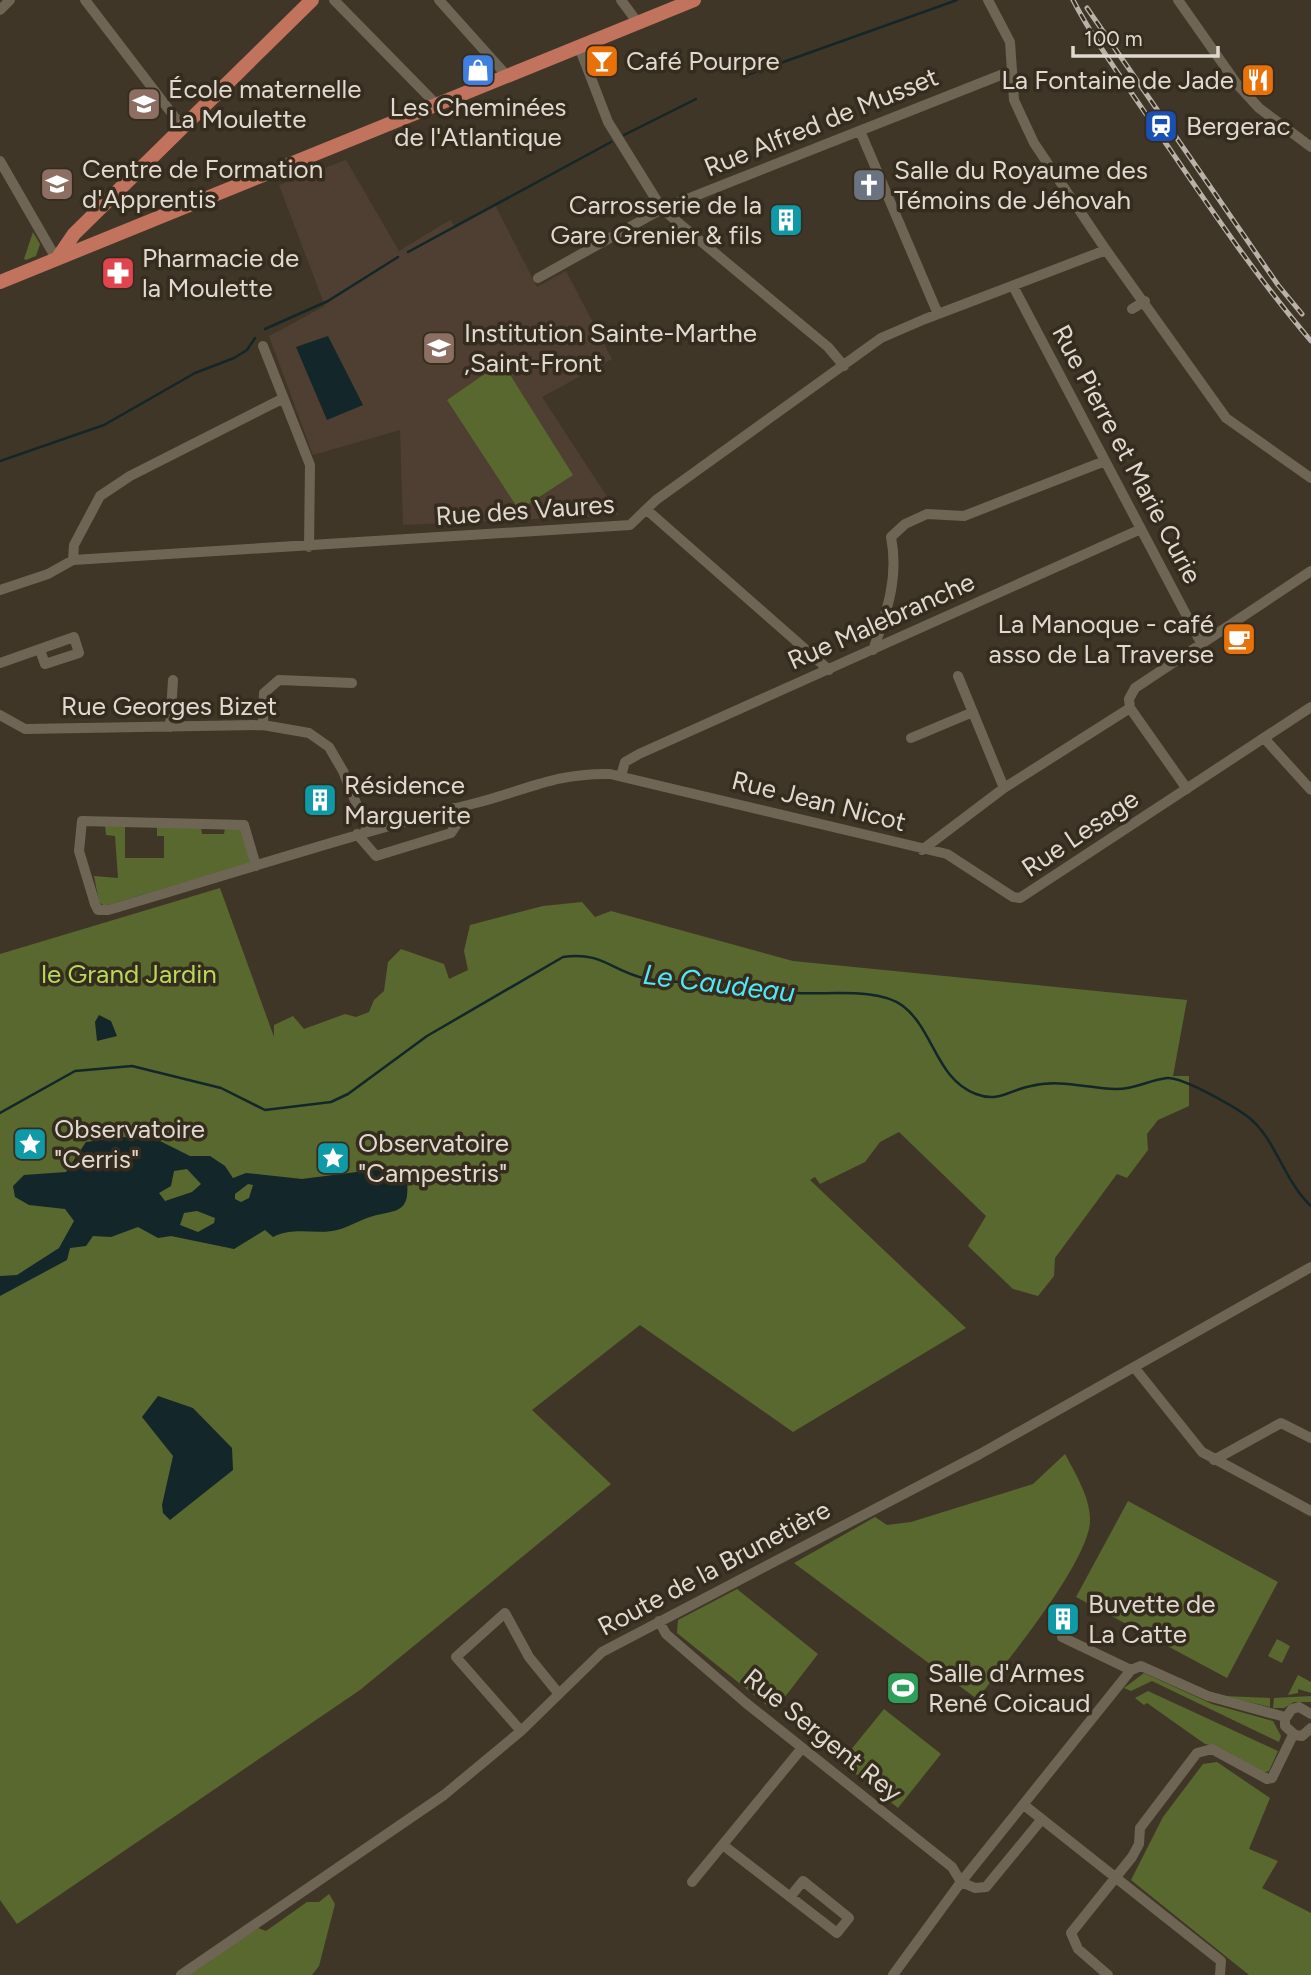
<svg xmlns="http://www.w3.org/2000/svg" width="1311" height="1975" viewBox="0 0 1311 1975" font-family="Figtree,sans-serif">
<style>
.education{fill:#4f3f33}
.green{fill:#58682f}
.water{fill:#132629;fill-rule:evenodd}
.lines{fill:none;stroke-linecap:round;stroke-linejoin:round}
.stream{stroke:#132629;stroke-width:2.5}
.minor{stroke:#6f6554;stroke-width:10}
.major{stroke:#c2735e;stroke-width:14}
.rail-casing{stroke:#b9b2a8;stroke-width:5}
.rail{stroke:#352c1e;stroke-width:2.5;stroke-dasharray:8;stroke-linecap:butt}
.labels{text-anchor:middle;stroke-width:7;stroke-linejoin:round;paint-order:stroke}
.poi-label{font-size:26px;fill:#dfd9d0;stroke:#352c1e;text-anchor:start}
.street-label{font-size:26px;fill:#dfd9d0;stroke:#352c1e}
.park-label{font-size:26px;fill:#b8d95a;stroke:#352c1e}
.water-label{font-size:28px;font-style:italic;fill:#51e8f9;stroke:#352c1e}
</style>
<rect width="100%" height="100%" fill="#403627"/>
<path class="education" d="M 346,160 L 399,251 L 450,220 L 455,227 L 495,205 L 537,287 L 566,271 L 612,359 L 542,397 L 619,515 L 403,525 L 400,430 L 313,455 L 269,336 L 325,306 L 279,185 Z"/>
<path class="green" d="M 33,232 L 40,244 L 36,256 L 26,260 L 24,259 Z
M 502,362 L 573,475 L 519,510 L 447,400 Z
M 105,825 L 125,825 L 125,858 L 164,858 L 164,836 L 157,836 L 157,826 L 201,827 L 202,834 L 224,834 L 225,828 L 241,829 L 251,863 L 104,906 L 99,902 L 94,876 L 118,878 L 115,836 L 106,835 Z
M 220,888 L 274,1037 L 274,1025 L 293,1016 L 304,1029 L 345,1014 L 356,1017 L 369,1012 L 374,1000 L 384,991 L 388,962 L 401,949 L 444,964 L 449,979 L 468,970 L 464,951 L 470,925 L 543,906 L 582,902 L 595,917 L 611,911 L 793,961 L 1187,1000 L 1173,1076 L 1189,1076 L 1189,1106 L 1158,1120 L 1147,1134 L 1148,1150 L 1127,1178 L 1117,1174 L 1055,1258 L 1054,1276 L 1038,1296 L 1013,1289 L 968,1246 L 986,1216 L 899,1132 L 880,1142 L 865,1162 L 820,1184 L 815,1177 L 810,1180 L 966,1328 L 793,1432 L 640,1325 L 532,1410 L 611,1484 L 360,1690 L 17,1924 L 0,1900 L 0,954 Z
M 1065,1454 C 1075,1473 1090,1497 1090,1519 C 1092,1558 1004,1666 977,1699 L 794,1563 L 875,1517 L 887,1525 L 911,1522 L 1033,1484 Z
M 1128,1501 L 1278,1582 L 1227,1678 L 1076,1597 Z
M 737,1589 L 818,1654 L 774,1711 L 677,1633 L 678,1620 Z
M 1277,1639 L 1290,1646 L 1282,1663 L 1268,1656 Z
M 1144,1673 L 1212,1704 L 1273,1721 L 1281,1736 L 1279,1742 L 1152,1681 L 1131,1691 L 1124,1688 Z
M 1298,1675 L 1311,1682 L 1311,1693 L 1298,1689 L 1298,1693 L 1288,1695 Z
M 1148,1691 L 1278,1751 L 1269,1771 L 1264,1773 L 1219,1747 L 1205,1744 L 1147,1703 L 1144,1705 L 1135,1698 Z
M 1224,1696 L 1270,1698 L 1270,1707 Z
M 1311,1696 L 1311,1702 L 1294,1702 L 1284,1708 L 1273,1708 L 1274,1698 Z
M 884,1709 L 941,1754 L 898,1808 L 841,1762 Z
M 1217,1762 L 1270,1798 L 1249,1849 L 1278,1861 L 1262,1888 L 1311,1913 L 1311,1975 L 1249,1975 L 1131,1880 L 1163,1817 L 1203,1764 Z
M 329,1894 L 335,1904 L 319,1966 L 312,1975 L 189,1975 L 258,1928 L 266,1931 L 307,1902 L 319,1902 Z"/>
<path class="water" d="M 328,336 L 363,405 L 327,420 L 296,347 Z
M 99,1015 L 111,1021 L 117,1036 L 97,1041 L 95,1022 Z
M 123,1137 L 160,1141 L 190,1156 L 210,1156 L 225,1166 L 233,1178 L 246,1173 L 302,1179 L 388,1168 L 407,1181 C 410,1213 397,1210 373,1216 C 359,1220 346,1229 332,1231 C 311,1234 294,1227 273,1237 L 265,1230 L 234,1249 L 171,1236 L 158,1238 L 138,1227 L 111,1237 L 93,1236 L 86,1246 L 70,1248 L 67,1260 L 0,1296 L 0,1276 L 17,1275 L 59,1248 L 74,1221 L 65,1209 L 29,1205 L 15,1197 L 13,1186 L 24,1175 L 66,1172 L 86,1142 ZM 187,1169 L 201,1184 L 192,1192 L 165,1201 L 159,1193 L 171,1186 L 174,1171 ZM 248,1184 L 253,1185 L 249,1198 L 241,1202 L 235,1199 L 235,1194 ZM 197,1211 L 215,1218 L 214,1223 L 198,1232 L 180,1225 L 184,1213 Z
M 158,1396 L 193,1408 L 232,1448 L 233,1470 L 170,1520 L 163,1513 L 162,1505 L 173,1456 L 142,1417 Z"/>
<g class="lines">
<path class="stream" d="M 747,75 L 957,0
M 624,135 L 696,99
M 408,252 L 611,142
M 265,329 L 328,301 L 398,257
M 0,461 L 104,425 L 195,373 L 234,358 L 247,350 L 255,338
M 0,1113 L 75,1071 L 132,1066 L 221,1088 L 265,1110 L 331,1102 L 348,1094 L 427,1036 L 563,957 C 603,951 612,972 647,979 C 678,985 712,980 743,982 C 757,983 770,990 784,992 C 817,997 876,985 903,1006 C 934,1030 936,1079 976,1094 C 999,1103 1009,1090 1031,1086 C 1059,1079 1087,1088 1115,1089 C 1133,1090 1149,1080 1167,1078 C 1183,1077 1233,1106 1247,1116 C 1276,1138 1283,1180 1311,1206"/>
<path class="minor" d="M 85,0 L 183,128
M 334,0 L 436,104
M 439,0 L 507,76
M 621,0 L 638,23
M 988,0 L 1010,42 L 1014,100 L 1034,143 L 1106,250 L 1226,418 L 1311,478
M 1178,0 L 1237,84 L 1259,108 L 1311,147
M 0,10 L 10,0
M 579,47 L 608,122 L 662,209 L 828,347 L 844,366
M 860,131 L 938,314
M 0,161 L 57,260
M 538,278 L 662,209 L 1011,71
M 1013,286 L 1201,643
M 1132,309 L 1145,301
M 263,346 L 310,465 L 309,547
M 647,510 L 829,670
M 73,560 L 74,545 L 100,496 L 130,476 L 282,399
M 0,590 L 48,574 L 73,560 L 630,525 L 656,500 L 881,338 L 925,319 L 1106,250
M 873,650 C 887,612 899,577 891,537 L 905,524 L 927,514 L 964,516 L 1105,461
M 0,663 L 74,637 L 79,653 L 45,664 L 40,650
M 958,676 L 1004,788
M 1130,708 L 1129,699 L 1135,688 L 1311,571
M 1130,708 L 1187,789
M 0,715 L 25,729 L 263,725 L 309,733 L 329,747 L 343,771 L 367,830
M 263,725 L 264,693 L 279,680 L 352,683
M 170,727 L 173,680
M 911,738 L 973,712
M 1264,738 L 1311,790
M 621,776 L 625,762 L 639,754 L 1141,529
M 357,834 L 376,856 L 451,833 L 457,824 L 453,808
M 922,850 L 1004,788 L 1130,708
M 256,866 L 244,825 L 82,821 L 79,851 L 95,904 L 98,910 L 108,910 C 231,874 352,834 476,803 C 527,790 554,773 610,774 L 947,854 L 1013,897 L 1020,898 L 1311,707
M 1134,1367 L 1202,1452 L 1311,1511
M 1214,1460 L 1281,1423 L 1311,1438
M 659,1621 L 666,1634 L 746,1703 L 952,1867 L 961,1882
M 1062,1637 L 1131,1670
M 1311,1714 L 1299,1707 L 1292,1709 L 1285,1719 L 1285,1726 L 1295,1735 L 1302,1736 L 1311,1728
M 521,1731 L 456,1657 L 505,1613 L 529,1657 L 559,1694
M 1024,1805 L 1221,1961 L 1220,1975
M 723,1845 L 837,1933 L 849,1918 L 803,1881 L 790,1897
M 692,1882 L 802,1748
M 961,1882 L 975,1888 L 986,1887 L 1042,1819
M 181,1975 L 444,1795 L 521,1731 L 602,1652 L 980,1454 L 1311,1267
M 893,1975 L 961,1882 L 1131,1670 L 1141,1666 L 1208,1696 L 1285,1717
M 1108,1975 L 1078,1949 L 1071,1933 L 1132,1857 L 1139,1844 L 1140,1828 L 1197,1753 L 1212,1749 L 1267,1779 L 1272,1778 L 1293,1735"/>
<path class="major" d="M 59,256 L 74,234 L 312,0
M 0,282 L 694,0"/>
<g class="rail-casing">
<path id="rail" d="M 1073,0 C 1096,44 1126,84 1154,126 C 1204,199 1253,273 1311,341
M 1087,8 L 1278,285 L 1302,314"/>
</g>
<use href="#rail" class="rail"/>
</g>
<defs>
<g id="bar-square" transform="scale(1.75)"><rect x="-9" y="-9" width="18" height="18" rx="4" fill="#e8710a" stroke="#352c1e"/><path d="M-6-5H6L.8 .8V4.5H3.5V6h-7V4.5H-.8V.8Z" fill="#fff"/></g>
<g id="shop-square" transform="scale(1.75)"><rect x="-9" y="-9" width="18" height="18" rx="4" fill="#3f7fe0" stroke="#352c1e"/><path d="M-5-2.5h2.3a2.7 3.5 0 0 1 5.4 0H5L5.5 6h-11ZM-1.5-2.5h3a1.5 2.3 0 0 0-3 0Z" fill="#fff"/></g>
<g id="restaurant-square" transform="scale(1.75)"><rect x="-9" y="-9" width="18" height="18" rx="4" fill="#e8710a" stroke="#352c1e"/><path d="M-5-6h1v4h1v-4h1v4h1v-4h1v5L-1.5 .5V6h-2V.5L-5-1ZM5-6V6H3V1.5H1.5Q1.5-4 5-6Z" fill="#fff"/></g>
<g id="school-square" transform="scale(1.75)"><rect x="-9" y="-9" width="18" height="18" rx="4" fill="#8d6e63" stroke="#352c1e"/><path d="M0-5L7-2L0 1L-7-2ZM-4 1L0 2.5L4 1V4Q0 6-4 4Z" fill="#fff"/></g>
<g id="station-square" transform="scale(1.75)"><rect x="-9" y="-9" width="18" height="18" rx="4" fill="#1a4fb4" stroke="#352c1e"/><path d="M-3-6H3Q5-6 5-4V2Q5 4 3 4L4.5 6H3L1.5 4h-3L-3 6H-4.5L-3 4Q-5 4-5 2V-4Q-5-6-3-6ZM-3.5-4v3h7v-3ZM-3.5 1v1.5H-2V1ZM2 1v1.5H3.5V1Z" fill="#fff"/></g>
<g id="university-square" transform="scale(1.75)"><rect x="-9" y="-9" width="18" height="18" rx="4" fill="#8d6e63" stroke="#352c1e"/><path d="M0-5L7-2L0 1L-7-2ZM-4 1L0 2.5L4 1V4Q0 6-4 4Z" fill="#fff"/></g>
<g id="church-square" transform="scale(1.75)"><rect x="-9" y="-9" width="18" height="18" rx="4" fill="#6b7280" stroke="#352c1e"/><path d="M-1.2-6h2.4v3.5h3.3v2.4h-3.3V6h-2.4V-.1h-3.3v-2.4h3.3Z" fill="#fff"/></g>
<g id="building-square" transform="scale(1.75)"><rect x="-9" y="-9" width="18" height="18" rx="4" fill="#0f9aa8" stroke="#352c1e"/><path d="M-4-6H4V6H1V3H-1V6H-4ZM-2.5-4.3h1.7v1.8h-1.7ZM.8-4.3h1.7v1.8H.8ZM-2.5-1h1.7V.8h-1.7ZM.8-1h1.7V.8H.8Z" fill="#fff"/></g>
<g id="pharmacy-square" transform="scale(1.75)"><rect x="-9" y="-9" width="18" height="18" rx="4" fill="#e0444e" stroke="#352c1e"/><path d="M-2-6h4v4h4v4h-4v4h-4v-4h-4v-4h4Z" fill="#fff"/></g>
<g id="cafe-square" transform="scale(1.75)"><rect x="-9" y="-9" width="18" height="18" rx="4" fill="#e8710a" stroke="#352c1e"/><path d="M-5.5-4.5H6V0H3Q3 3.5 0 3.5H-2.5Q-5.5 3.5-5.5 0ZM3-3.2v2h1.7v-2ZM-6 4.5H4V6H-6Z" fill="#fff"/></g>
<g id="sight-square" transform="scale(1.75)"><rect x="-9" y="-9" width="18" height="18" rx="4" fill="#0f9aa8" stroke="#352c1e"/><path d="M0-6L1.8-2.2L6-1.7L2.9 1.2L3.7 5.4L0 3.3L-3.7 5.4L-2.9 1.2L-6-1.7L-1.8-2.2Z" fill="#fff"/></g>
<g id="stadium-square" transform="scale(1.75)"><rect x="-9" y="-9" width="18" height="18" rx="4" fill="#2e9e5b" stroke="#352c1e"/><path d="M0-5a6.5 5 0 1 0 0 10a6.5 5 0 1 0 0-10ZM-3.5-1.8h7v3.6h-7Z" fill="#fff"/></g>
</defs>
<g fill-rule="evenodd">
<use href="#bar-square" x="602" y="61"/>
<use href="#shop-square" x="478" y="70"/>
<use href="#restaurant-square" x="1258" y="80"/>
<use href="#school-square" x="144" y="104"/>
<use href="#station-square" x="1161" y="126"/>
<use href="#university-square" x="57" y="184"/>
<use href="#church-square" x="869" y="185"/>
<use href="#building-square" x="786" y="220"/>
<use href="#pharmacy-square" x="118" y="273"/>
<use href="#school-square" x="439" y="348"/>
<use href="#cafe-square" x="1239" y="639"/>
<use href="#building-square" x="320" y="800"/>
<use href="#sight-square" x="30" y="1144"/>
<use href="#sight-square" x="333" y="1158"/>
<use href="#building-square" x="1063" y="1619"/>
<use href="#stadium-square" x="903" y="1688"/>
</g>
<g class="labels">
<g class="poi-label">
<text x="626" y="70">Café Pourpre</text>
<text x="1234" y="89" text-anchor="end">La Fontaine de Jade</text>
<text x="168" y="98">École maternelle<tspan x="168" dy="30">La Moulette</tspan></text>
<text x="478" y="116" text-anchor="middle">Les Cheminées<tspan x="478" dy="30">de l'Atlantique</tspan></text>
<text x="1186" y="135">Bergerac</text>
<text x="82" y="178">Centre de Formation<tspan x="82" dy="30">d'Apprentis</tspan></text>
<text x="894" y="179">Salle du Royaume des<tspan x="894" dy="30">Témoins de Jéhovah</tspan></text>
<text x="762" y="214" text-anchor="end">Carrosserie de la<tspan x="762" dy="30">Gare Grenier &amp; fils</tspan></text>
<text x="142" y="267">Pharmacie de<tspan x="142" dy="30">la Moulette</tspan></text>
<text x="464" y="342">Institution Sainte-Marthe<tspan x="464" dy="30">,Saint-Front</tspan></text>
<text x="1214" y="633" text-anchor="end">La Manoque - café<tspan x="1214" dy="30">asso de La Traverse</tspan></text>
<text x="344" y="794">Résidence<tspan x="344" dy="30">Marguerite</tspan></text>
<text x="54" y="1138">Observatoire<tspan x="54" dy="30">"Cerris"</tspan></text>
<text x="358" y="1152">Observatoire<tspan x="358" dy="30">"Campestris"</tspan></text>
<text x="1088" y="1613">Buvette de<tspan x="1088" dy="30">La Catte</tspan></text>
<text x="928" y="1682">Salle d'Armes<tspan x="928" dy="30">René Coicaud</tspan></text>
</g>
<g class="street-label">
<text transform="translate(821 122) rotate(-22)" y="9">Rue Alfred de Musset</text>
<text transform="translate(1127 454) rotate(62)" y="9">Rue Pierre et Marie Curie</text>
<text transform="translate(525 510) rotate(-4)" y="9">Rue des Vaures</text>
<text transform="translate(881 621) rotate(-24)" y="9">Rue Malebranche</text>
<text x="169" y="715">Rue Georges Bizet</text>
<text transform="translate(819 801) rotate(14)" y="9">Rue Jean Nicot</text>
<text transform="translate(1080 833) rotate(-34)" y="9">Rue Lesage</text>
<text transform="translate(714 1568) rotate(-28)" y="9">Route de la Brunetière</text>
<text transform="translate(823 1735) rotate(39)" y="9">Rue Sergent Rey</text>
</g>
<g class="park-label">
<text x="129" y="983">le Grand Jardin</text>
</g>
<g class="water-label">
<text transform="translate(719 983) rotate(7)" y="10">Le Caudeau</text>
</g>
</g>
<path d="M1073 46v10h145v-10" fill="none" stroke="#dfd9d0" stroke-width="3.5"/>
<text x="1084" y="46" font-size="21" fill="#dfd9d0" stroke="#352c1e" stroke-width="5" paint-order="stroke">100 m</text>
</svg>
